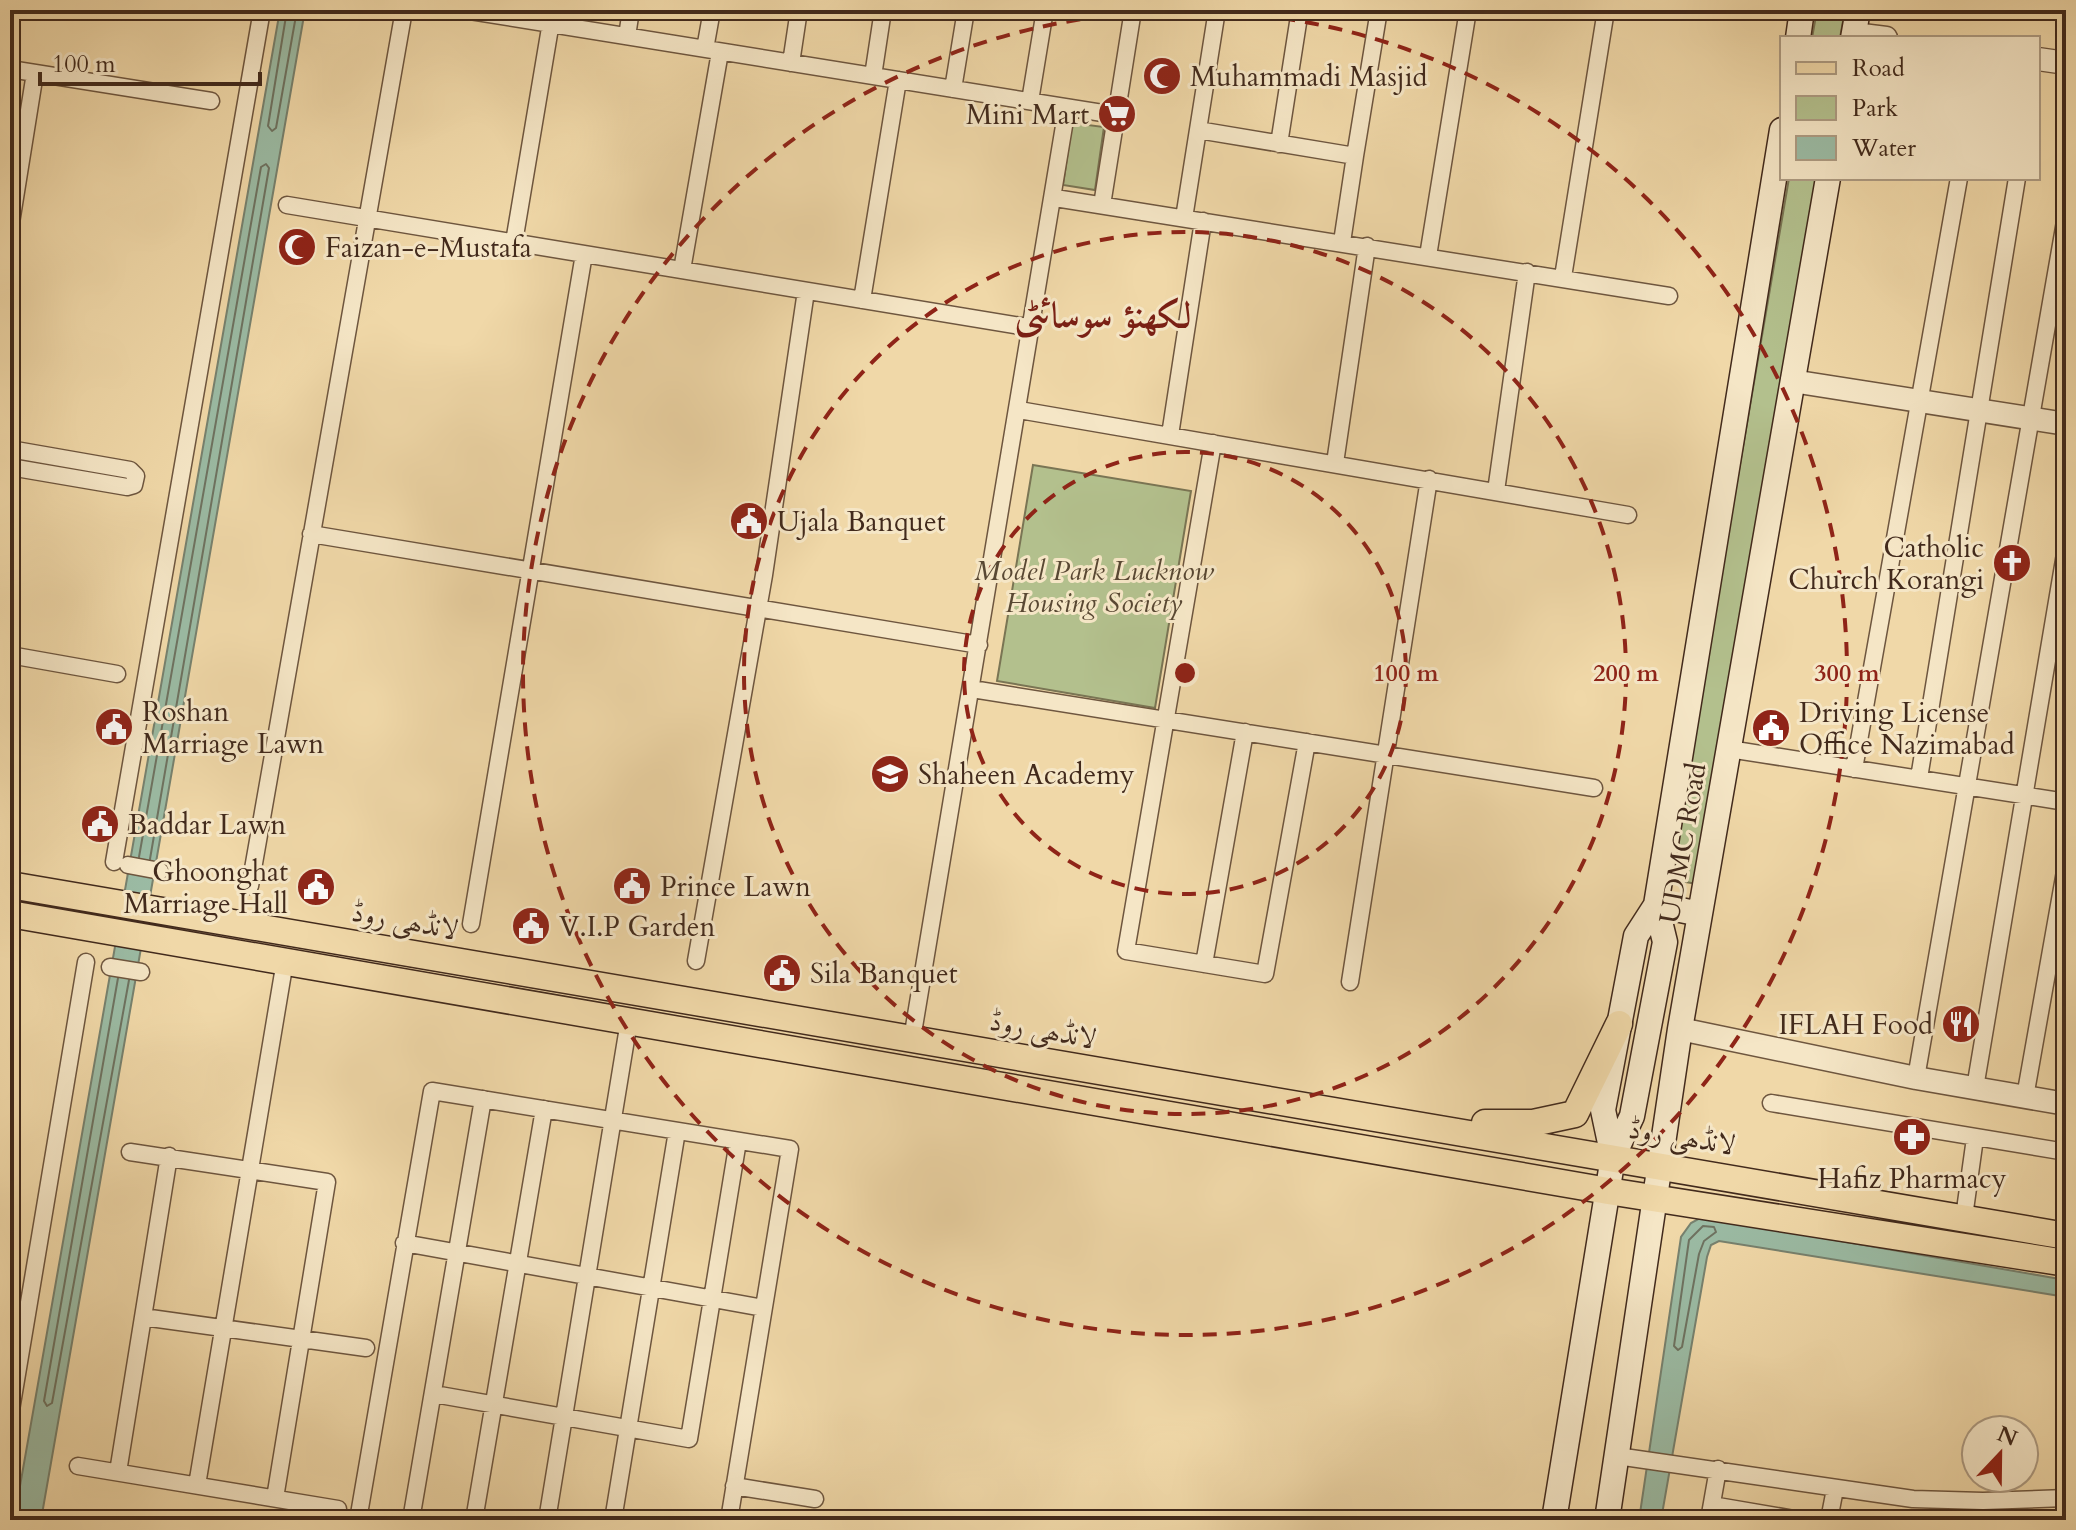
<svg xmlns="http://www.w3.org/2000/svg" width="2076" height="1530" viewBox="0 0 2076 1530" font-family="Cardo,Amiri,serif">
<style>
.green{fill:#b3c08d;stroke:#7a7554;stroke-width:2}
.water{fill:#9bbba4;stroke:#77816e;stroke-width:2}
.lines{fill:none;stroke-linecap:round;stroke-linejoin:round}
.shore{stroke:#6e7260;stroke-width:2}
.minor-casing{stroke:#6e563f;stroke-width:19}
.tertiary-casing{stroke:#6e563f;stroke-width:25}
.secondary-casing{stroke:#422a1c;stroke-width:27}
.primary-casing{stroke:#422a1c;stroke-width:29}
.minor{stroke:#f5e6c6;stroke-width:16}
.tertiary{stroke:#f5e6c6;stroke-width:22}
.secondary{stroke:#f5e6c6;stroke-width:24}
.primary{stroke:#f0d8a8;stroke-width:26}
.ring{fill:none;stroke:#8f2418;stroke-width:4;stroke-dasharray:14 10}
.labels{text-anchor:middle;stroke-width:6;stroke-linejoin:round;paint-order:stroke}
.poi-label{font-size:28px;fill:#422a1c;stroke:#f5e6c6;text-anchor:start}
.park-label{font-size:28px;font-style:italic;fill:#594833;stroke:#f5e6c6}
.street-label{font-size:28px;fill:#422a1c;stroke:#f5e6c6}
.district-label{font-size:36px;font-weight:bold;fill:#7a1f14;stroke:#f5e6c6}
.centre{fill:#8f2418;stroke:#f5e6c6;stroke-width:4}
.ring-label{font-size:24px;text-anchor:middle;font-weight:bold;fill:#8f2418;stroke:#f5e6c6;stroke-width:6;stroke-linejoin:round;paint-order:stroke}
</style>
<rect width="100%" height="100%" fill="#f0d8a8"/>
<filter id="stains"><feTurbulence type="fractalNoise" baseFrequency=".0025" numOctaves="4"/><feColorMatrix values="0 0 0 0 .2 0 0 0 0 .09 0 0 0 0 .02 0 0 0 .5 -.17"/></filter>
<radialGradient id="worn" r=".72"><stop offset=".6" stop-color="#630" stop-opacity="0"/><stop offset="1" stop-color="#630" stop-opacity=".3"/></radialGradient>
<path class="green" d="M 1817,10 L 1845,10 L 1840,38 L 1812,38 Z
M 1072,123 L 1104,127 L 1095,190 L 1063,185 Z
M 1789,178 L 1817,178 L 1697,884 L 1669,879 Z
M 1033,465 L 1191,491 L 1155,708 L 997,681 Z"/>
<path class="water" d="M 280,10 L 305,10 L 41,1520 L 14,1520 Z
M 1702,1217 L 2066,1280 L 2066,1297 L 1719,1241 L 1711,1245 L 1707,1257 L 1661,1520 L 1639,1520 L 1681,1237 L 1691,1223 Z"/>
<g class="lines">
<path class="shore" d="M 287,10 L 268,126 L 272,131 L 276,128 L 297,10
M 139,857 L 261,167 L 266,164 L 269,168 L 150,859
M 118,978 L 44,1401 L 47,1406 L 52,1403 L 129,980
M 1703,1226 L 1714,1227 L 1716,1232 L 1704,1241 L 1699,1254 L 1682,1347 L 1678,1350 L 1674,1346 L 1689,1240 Z"/>
<g class="minor-casing">
<path id="minor" d="M 464,10 L 1115,115
M 627,36 L 631,10
M 705,49 L 712,10
M 791,63 L 799,10
M 10,69 L 211,101
M 873,76 L 883,10
M 953,89 L 966,10
M 1030,101 L 1045,10
M 1198,130 L 1355,156 L 1342,242
M 1279,144 L 1300,10
M 1355,156 L 1379,10
M 1055,198 L 1669,296
M 287,205 L 1033,328
M 1102,205 L 1133,10
M 1184,218 L 1217,10
M 10,229 L 35,73
M 514,242 L 553,10
M 1428,256 L 1468,10
M 682,270 L 720,52
M 1563,277 L 1606,10
M 862,300 L 898,80
M 1019,410 L 1628,515
M 1170,435 L 1203,221
M 1213,443 L 1126,951 L 1265,974 L 1307,742
M 10,449 L 130,470 L 136,476 L 134,485 L 127,487 L 10,467
M 1335,463 L 1367,246
M 1496,491 L 1527,272
M 311,534 L 979,645
M 10,655 L 117,674
M 972,689 L 1594,788
M 1729,749 L 2066,802
M 1854,769 L 1959,178
M 1919,778 L 2017,178
M 114,862 L 262,10
M 128,865 L 160,871
M 250,886 L 404,10
M 471,924 L 584,254
M 696,961 L 764,575 L 806,291
M 1204,964 L 1245,732
M 110,967 L 141,972
M 1350,982 L 1429,479
M 912,1039 L 1067,108
M 1916,1078 L 2066,216
M 1975,1088 L 2066,548
M 2025,1097 L 2066,866
M 1771,1103 L 2066,1152
M 130,1152 L 327,1182 L 275,1498
M 1964,1217 L 1975,1138
M 404,1243 L 763,1308
M 143,1317 L 366,1348
M 434,1394 L 689,1439 L 738,1141
M 10,1416 L 86,962
M 1617,1456 L 1913,1499 L 1983,1501 L 2066,1498
M 78,1466 L 338,1509
M 118,1472 L 169,1156
M 197,1485 L 285,961
M 734,1486 L 815,1499
M 1712,1505 L 1800,1520
M 358,1520 L 432,1091 L 790,1149 L 729,1520
M 411,1520 L 483,1099
M 474,1520 L 544,1109
M 547,1520 L 629,1021
M 613,1520 L 677,1131
M 1709,1520 L 1718,1469
M 1829,1520 L 1835,1489"/>
</g>
<g class="tertiary-casing">
<path id="tertiary" d="M 1854,34 L 1886,38
M 2038,59 L 2066,63
M 1792,381 L 2066,424
M 1680,1029 L 1916,1078 L 2066,1104"/>
</g>
<g class="secondary-casing">
<path id="secondary" d="M 1798,38 L 1802,10
M 1853,38 L 1858,10
M 1656,905 L 1700,914
M 1613,1157 L 1603,1110 L 1636,936 L 1656,905 L 1782,130
M 1554,1520 L 1613,1157 L 1632,1116 L 1665,942 L 1656,905
M 1607,1520 L 1680,1029 L 1828,178"/>
</g>
<g class="primary-casing">
<path id="primary" d="M 10,885 L 2066,1236
M 10,914 L 1608,1191 L 2066,1263
M 1485,1123 L 1533,1123 L 1575,1114 L 1619,1024"/>
</g>
<use href="#minor" class="minor"/>
<use href="#tertiary" class="tertiary"/>
<use href="#secondary" class="secondary"/>
<use href="#primary" class="primary"/>
</g>
<g class="ring">
<circle cx="1185" cy="673" r="221"/>
<circle cx="1185" cy="673" r="441"/>
<circle cx="1185" cy="673" r="662"/>
</g>
<defs>
<g id="mosque-disc" transform="scale(2)"><circle r="9.5" fill="#8f2418" stroke="#f5e6c6"/><path d="M3.5-4.9A6 6 0 1 0 3.5 4.9A5 5 0 1 1 3.5-4.9Z" fill="#fff"/></g>
<g id="supermarket-disc" transform="scale(2)"><circle r="9.5" fill="#8f2418" stroke="#f5e6c6"/><path d="M-6-5.5h2.5l.6 2H6L4.5 2H-2.5L-4.4-4H-6ZM-1.5 3.2a1.3 1.3 0 1 0 .1 0ZM3 3.2a1.3 1.3 0 1 0 .1 0Z" fill="#fff"/></g>
<g id="civic-disc" transform="scale(2)"><circle r="9.5" fill="#8f2418" stroke="#f5e6c6"/><path d="M-.6-6.5H3V-4.5H.6V-3L4-1V1h2V6H-6V1h2V-1L-.6-3ZM-1.2 2.5V6h2.4V2.5Z" fill="#fff"/></g>
<g id="church-disc" transform="scale(2)"><circle r="9.5" fill="#8f2418" stroke="#f5e6c6"/><path d="M-1.2-6h2.4v3.5h3.3v2.4h-3.3V6h-2.4V-.1h-3.3v-2.4h3.3Z" fill="#fff"/></g>
<g id="school-disc" transform="scale(2)"><circle r="9.5" fill="#8f2418" stroke="#f5e6c6"/><path d="M0-5L7-2L0 1L-7-2ZM-4 1L0 2.5L4 1V4Q0 6-4 4Z" fill="#fff"/></g>
<g id="restaurant-disc" transform="scale(2)"><circle r="9.5" fill="#8f2418" stroke="#f5e6c6"/><path d="M-5-6h1v4h1v-4h1v4h1v-4h1v5L-1.5 .5V6h-2V.5L-5-1ZM5-6V6H3V1.5H1.5Q1.5-4 5-6Z" fill="#fff"/></g>
<g id="pharmacy-disc" transform="scale(2)"><circle r="9.5" fill="#8f2418" stroke="#f5e6c6"/><path d="M-2-6h4v4h4v4h-4v4h-4v-4h-4v-4h4Z" fill="#fff"/></g>
</defs>
<g fill-rule="evenodd">
<use href="#mosque-disc" x="1162" y="76"/>
<use href="#supermarket-disc" x="1117" y="114"/>
<use href="#mosque-disc" x="297" y="247"/>
<use href="#civic-disc" x="749" y="521"/>
<use href="#church-disc" x="2012" y="563"/>
<use href="#civic-disc" x="114" y="727"/>
<use href="#civic-disc" x="1771" y="728"/>
<use href="#school-disc" x="890" y="774"/>
<use href="#civic-disc" x="100" y="824"/>
<use href="#civic-disc" x="632" y="886"/>
<use href="#civic-disc" x="316" y="887"/>
<use href="#civic-disc" x="531" y="926"/>
<use href="#civic-disc" x="782" y="973"/>
<use href="#restaurant-disc" x="1961" y="1024"/>
<use href="#pharmacy-disc" x="1912" y="1137"/>
</g>
<g class="labels">
<g class="poi-label">
<text x="1190" y="86">Muhammadi Masjid</text>
<text x="1089" y="124" text-anchor="end">Mini Mart</text>
<text x="325" y="257">Faizan-e-Mustafa</text>
<text x="777" y="531">Ujala Banquet</text>
<text x="1984" y="557" text-anchor="end">Catholic<tspan x="1984" dy="32">Church Korangi</tspan></text>
<text x="142" y="721">Roshan<tspan x="142" dy="32">Marriage Lawn</tspan></text>
<text x="1799" y="722">Driving License<tspan x="1799" dy="32">Office Nazimabad</tspan></text>
<text x="918" y="784">Shaheen Academy</text>
<text x="128" y="834">Baddar Lawn</text>
<text x="288" y="881" text-anchor="end">Ghoonghat<tspan x="288" dy="32">Marriage Hall</tspan></text>
<text x="660" y="896">Prince Lawn</text>
<text x="559" y="936">V.I.P Garden</text>
<text x="810" y="983">Sila Banquet</text>
<text x="1933" y="1034" text-anchor="end">IFLAH Food</text>
<text x="1912" y="1188" text-anchor="middle">Hafiz Pharmacy</text>
</g>
<g class="park-label">
<text x="1094" y="580">Model Park Lucknow<tspan x="1094" dy="32">Housing Society</tspan></text>
</g>
<g class="street-label">
<text transform="translate(1682 843) rotate(-80)" y="10">UDMC Road</text>
<text transform="translate(405 920) rotate(10)" y="10">لانڈھی روڈ</text>
<text transform="translate(1043 1029) rotate(10)" y="10">لانڈھی روڈ</text>
<text transform="translate(1682 1136) rotate(9)" y="10">لانڈھی روڈ</text>
</g>
<g class="district-label">
<text x="1103" y="327">لکھنؤ سوسائٹی</text>
</g>
</g>
<circle cx="1185" cy="673" r="12" class="centre"/>
<g class="ring-label">
<text x="1406" y="681">100 m</text>
<text x="1626" y="681">200 m</text>
<text x="1847" y="681">300 m</text>
</g>
<rect width="2076" height="1530" fill="none" stroke="#f0d8a8" stroke-width="40"/>
<rect x="12" y="12" width="2052" height="1506" fill="none" stroke="#422a1c" stroke-width="4"/>
<rect x="20" y="20" width="2036" height="1490" fill="none" stroke="#422a1c" stroke-width="2"/>
<rect x="1780" y="36" width="260" height="144" fill="#f5e6c6" stroke="#ad9b82" stroke-width="2"/>
<rect x="1796" y="62" width="40" height="12" fill="#f0d8a8" stroke="#ad9b82" stroke-width="2"/>
<text x="1852" y="76" font-size="24" fill="#422a1c">Road</text>
<rect x="1796" y="96" width="40" height="24" fill="#b3c08d" stroke="#ad9b82" stroke-width="2"/>
<text x="1852" y="116" font-size="24" fill="#422a1c">Park</text>
<rect x="1796" y="136" width="40" height="24" fill="#9bbba4" stroke="#ad9b82" stroke-width="2"/>
<text x="1852" y="156" font-size="24" fill="#422a1c">Water</text>
<g transform="translate(2000 1454) rotate(22)"><circle r="38" fill="#f5e6c6" stroke="#ad9b82" stroke-width="2"/>
<path d="M0-6L14 30L0 20L-14 30Z" fill="#8f2418"/>
<text y="-12" font-size="22" font-weight="bold" text-anchor="middle" fill="#422a1c">N</text>
</g>
<path d="M40 72v12h220v-12" fill="none" stroke="#422a1c" stroke-width="4"/>
<text x="52" y="72" font-size="24" fill="#422a1c" stroke="#f5e6c6" stroke-width="6" paint-order="stroke">100 m</text>
<rect width="100%" height="100%" filter="url(#stains)"/>
<rect width="100%" height="100%" fill="url(#worn)"/>
</svg>
